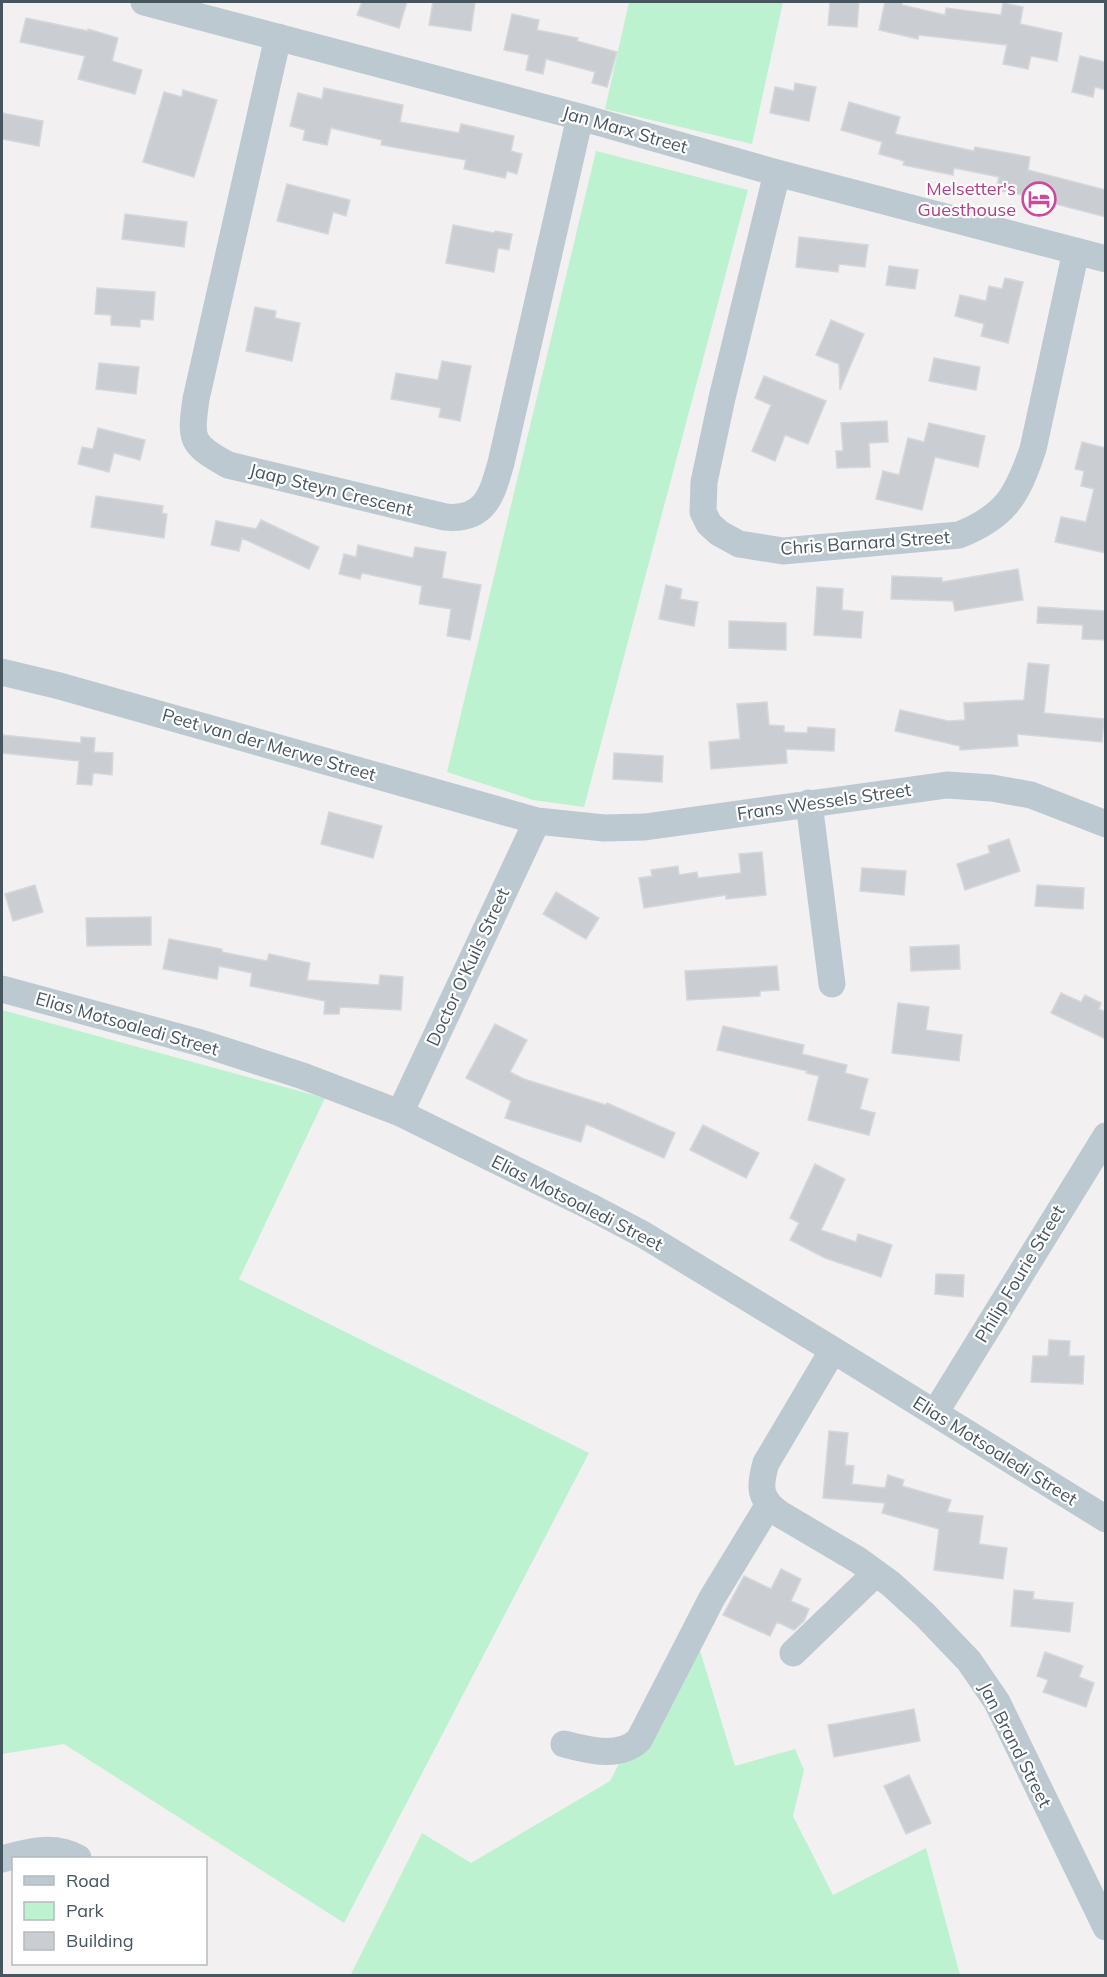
<svg xmlns="http://www.w3.org/2000/svg" width="1107" height="1977" viewBox="0 0 1107 1977" font-family="Mulish,sans-serif">
<style>
.green{fill:#bdf2d0}
.building{fill:#caced3;stroke:#d4d7dc;stroke-width:1.5}
.lines{fill:none;stroke-linecap:round;stroke-linejoin:round}
.minor{stroke:#bdc9d0;stroke-width:27}
.labels{text-anchor:middle;stroke-width:4.5;stroke-linejoin:round;paint-order:stroke}
.street-label{font-size:18px;fill:#47555f;stroke:#fff}
.hotel-label{font-size:18px;fill:#b23c85;stroke:#fff;text-anchor:end}
</style>
<rect width="100%" height="100%" fill="#f3f0f1"/>
<path class="green" d="M 629,2 L 783,2 L 752,144 L 605,109 Z
M 596,151 L 748,190 L 584,807 L 533,800 L 447,772 Z
M 2,1010 L 325,1098 L 239,1279 L 589,1453 L 344,1923 L 64,1744 L 2,1754 Z
M 692,1624 L 735,1766 L 795,1749 L 804,1770 L 793,1816 L 833,1895 L 926,1848 L 960,1975 L 350,1976 L 422,1833 L 471,1863 L 610,1781 Z"/>
<path class="building" d="M 362,2 L 407,2 L 399,28 L 357,15 Z
M 433,2 L 475,2 L 471,31 L 429,25 Z
M 830,2 L 859,2 L 857,27 L 828,25 Z
M 885,2 L 902,2 L 902,5 L 945,15 L 946,8 L 1001,15 L 1003,3 L 1023,7 L 1020,24 L 1062,33 L 1057,61 L 1031,56 L 1028,69 L 1003,64 L 1007,45 L 919,35 L 918,39 L 879,30 Z
M 512,14 L 539,20 L 537,30 L 578,38 L 577,41 L 617,52 L 607,87 L 592,83 L 595,72 L 546,59 L 543,74 L 526,70 L 529,55 L 504,50 Z
M 26,18 L 88,31 L 88,29 L 118,38 L 112,61 L 142,70 L 135,94 L 78,79 L 85,56 L 20,42 Z
M 1080,56 L 1106,62 L 1106,90 L 1095,87 L 1093,97 L 1072,92 Z
M 795,83 L 816,87 L 809,121 L 770,113 L 775,87 L 794,91 Z
M 324,88 L 403,105 L 400,122 L 459,133 L 461,124 L 514,136 L 511,151 L 522,154 L 517,174 L 507,171 L 505,178 L 464,169 L 466,160 L 381,145 L 382,140 L 331,128 L 327,145 L 303,140 L 305,130 L 290,126 L 298,93 L 322,99 Z
M 183,90 L 217,100 L 194,177 L 143,162 L 164,92 L 182,97 Z
M 849,102 L 900,117 L 895,134 L 974,151 L 975,147 L 1030,157 L 1028,170 L 1106,190 L 1106,217 L 1040,200 L 1040,198 L 996,190 L 999,177 L 954,168 L 953,175 L 903,165 L 904,161 L 879,154 L 882,142 L 841,130 Z
M 2,113 L 43,121 L 39,146 L 2,139 Z
M 287,184 L 350,200 L 346,216 L 333,212 L 328,234 L 277,221 Z
M 125,214 L 187,222 L 184,247 L 122,239 Z
M 453,225 L 494,233 L 495,231 L 512,234 L 509,250 L 498,248 L 494,272 L 446,263 Z
M 799,237 L 868,245 L 865,267 L 839,264 L 838,272 L 796,267 Z
M 889,266 L 918,270 L 915,289 L 886,285 Z
M 1005,278 L 1023,282 L 1008,343 L 981,336 L 984,324 L 955,316 L 960,295 L 986,301 L 989,286 L 1002,289 Z
M 97,288 L 155,292 L 153,320 L 140,319 L 140,327 L 111,325 L 111,315 L 95,314 Z
M 255,307 L 276,311 L 275,318 L 300,323 L 292,361 L 246,351 Z
M 831,320 L 864,334 L 840,390 L 839,364 L 816,355 Z
M 934,358 L 980,367 L 976,390 L 929,381 Z
M 442,361 L 471,366 L 460,421 L 439,417 L 441,408 L 391,399 L 396,373 L 438,380 Z
M 99,363 L 139,367 L 136,394 L 96,389 Z
M 764,376 L 826,401 L 808,444 L 785,435 L 775,461 L 752,451 L 771,405 L 755,398 Z
M 887,421 L 888,442 L 869,443 L 870,467 L 837,468 L 836,451 L 843,451 L 841,423 Z
M 929,423 L 985,436 L 978,467 L 935,457 L 922,510 L 876,499 L 883,471 L 899,475 L 908,438 L 924,442 Z
M 98,428 L 145,440 L 140,460 L 114,453 L 109,472 L 78,464 L 82,447 L 93,449 Z
M 1082,442 L 1106,448 L 1106,553 L 1055,542 L 1061,517 L 1086,522 L 1094,489 L 1081,486 L 1084,471 L 1075,469 Z
M 96,496 L 163,506 L 162,513 L 167,514 L 164,538 L 91,527 Z
M 261,520 L 319,547 L 309,569 L 242,538 L 239,551 L 211,545 L 216,521 L 256,529 Z
M 358,545 L 413,558 L 415,547 L 446,552 L 442,578 L 481,585 L 470,640 L 447,636 L 451,609 L 419,604 L 422,586 L 362,573 L 360,579 L 339,574 L 344,554 L 356,557 Z
M 1018,569 L 1023,600 L 955,611 L 953,601 L 891,599 L 892,576 L 942,578 L 942,582 Z
M 666,585 L 682,589 L 680,599 L 698,602 L 694,626 L 659,619 Z
M 817,587 L 843,589 L 842,610 L 863,612 L 861,638 L 814,635 Z
M 1038,607 L 1106,611 L 1106,640 L 1082,639 L 1083,625 L 1037,623 Z
M 729,621 L 786,623 L 786,650 L 729,648 Z
M 1028,663 L 1049,665 L 1044,713 L 1104,719 L 1102,742 L 1017,734 L 1018,746 L 960,750 L 960,746 L 895,731 L 900,710 L 948,721 L 965,720 L 964,703 L 1024,700 Z
M 767,702 L 769,725 L 784,726 L 784,732 L 807,733 L 808,727 L 835,729 L 834,751 L 786,749 L 787,763 L 711,769 L 709,742 L 740,739 L 737,704 Z
M 2,735 L 81,743 L 81,737 L 95,738 L 94,752 L 113,753 L 112,775 L 93,773 L 92,785 L 77,784 L 79,761 L 2,753 Z
M 614,753 L 663,756 L 662,782 L 613,779 Z
M 329,812 L 382,826 L 373,858 L 321,844 Z
M 1009,839 L 1020,871 L 965,890 L 957,864 L 990,853 L 988,846 Z
M 762,852 L 766,895 L 726,899 L 726,895 L 644,908 L 639,878 L 652,876 L 651,870 L 678,866 L 679,875 L 697,872 L 698,878 L 741,873 L 739,854 Z
M 862,868 L 906,871 L 904,895 L 860,891 Z
M 35,885 L 43,912 L 13,921 L 5,894 Z
M 1037,885 L 1084,888 L 1083,909 L 1035,906 Z
M 556,892 L 599,918 L 586,939 L 543,914 Z
M 151,917 L 151,945 L 87,946 L 86,918 Z
M 169,939 L 222,949 L 222,952 L 267,961 L 269,954 L 310,963 L 307,980 L 379,985 L 380,975 L 403,977 L 401,1010 L 340,1007 L 339,1014 L 324,1014 L 325,1001 L 250,986 L 252,973 L 219,966 L 217,979 L 163,969 Z
M 959,945 L 960,969 L 911,971 L 910,947 Z
M 777,966 L 779,990 L 760,991 L 760,996 L 687,1000 L 685,971 Z
M 1061,993 L 1081,1002 L 1085,995 L 1101,1003 L 1099,1009 L 1106,1012 L 1106,1039 L 1051,1013 Z
M 898,1003 L 929,1007 L 926,1030 L 962,1035 L 959,1061 L 892,1053 Z
M 495,1024 L 527,1040 L 510,1072 L 524,1079 L 606,1105 L 607,1103 L 675,1133 L 664,1158 L 586,1124 L 581,1142 L 505,1118 L 511,1101 L 466,1078 Z
M 723,1026 L 804,1045 L 802,1054 L 847,1065 L 845,1073 L 868,1079 L 860,1109 L 875,1113 L 869,1135 L 808,1120 L 819,1076 L 806,1073 L 807,1071 L 717,1050 Z
M 703,1125 L 759,1153 L 746,1178 L 690,1150 Z
M 815,1164 L 845,1179 L 821,1230 L 856,1242 L 858,1234 L 892,1245 L 881,1277 L 825,1258 L 790,1240 L 799,1223 L 790,1218 Z
M 936,1274 L 964,1275 L 963,1297 L 935,1294 Z
M 1049,1340 L 1070,1341 L 1069,1356 L 1084,1356 L 1083,1384 L 1031,1382 L 1033,1356 L 1048,1356 Z
M 829,1431 L 848,1433 L 845,1465 L 854,1466 L 852,1484 L 885,1488 L 888,1475 L 904,1480 L 902,1486 L 951,1500 L 947,1512 L 983,1516 L 979,1544 L 1007,1548 L 1003,1579 L 934,1570 L 939,1529 L 882,1513 L 885,1503 L 823,1498 Z
M 781,1569 L 801,1579 L 791,1601 L 809,1609 L 804,1621 L 794,1630 L 777,1622 L 770,1636 L 723,1615 L 744,1576 L 771,1589 Z
M 1014,1590 L 1034,1592 L 1033,1599 L 1073,1603 L 1070,1632 L 1011,1626 Z
M 1045,1652 L 1083,1666 L 1079,1677 L 1094,1683 L 1086,1707 L 1043,1692 L 1048,1680 L 1037,1676 Z
M 914,1709 L 920,1741 L 834,1757 L 828,1725 Z
M 909,1775 L 931,1823 L 906,1834 L 884,1786 Z"/>
<g class="lines">
<path class="minor" d="M 144,2 L 580,117 L 777,173 L 1106,259
M 278,37 L 196,399 C 190,441 191,444 228,465 L 445,517 C 485,521 492,495 501,463 L 580,117
M 777,173 L 722,398 L 704,482 L 703,512 L 709,524 L 719,533 L 739,544 L 783,551 L 959,535 C 1006,516 1017,496 1033,449 L 1076,251
M 2,672 L 56,685 L 537,821 L 604,828 L 645,827 L 947,785 L 992,788 L 1031,795 L 1106,824
M 809,803 L 832,984
M 2,989 L 201,1043 L 303,1076 L 400,1113 L 589,1206 L 644,1235 L 833,1350 L 1106,1519
M 400,1113 L 537,821
M 833,1350 L 766,1463 C 759,1487 759,1499 780,1514 L 858,1560 L 891,1584 L 925,1615 L 969,1661 L 997,1702 L 1106,1927
M 935,1413 L 1106,1136
M 793,1653 L 876,1573
M 564,1744 C 588,1750 619,1759 639,1740 L 712,1598 L 768,1506
M 2,1859 C 26,1852 54,1844 78,1858"/>
</g>
<defs>
<g id="hotel-ring" transform="scale(1.725)"><circle r="9.5" fill="#fff" stroke="#d1479c" stroke-width="1.5"/><path d="M-6-4.5h1.5V1H6V5H4.5V3h-9V5H-6ZM-4 0a1.8 1.8 0 1 1 3.6 0ZM.5 0V-2.5h3Q6-2.5 6 0Z" fill="#d1479c"/></g>
</defs>
<g fill-rule="evenodd">
<use href="#hotel-ring" x="1039" y="199"/>
</g>
<g class="labels">
<g class="street-label">
<text transform="translate(625 130) rotate(16)" y="6">Jan Marx Street</text>
<text transform="translate(331 490) rotate(14)" y="6">Jaap Steyn Crescent</text>
<text transform="translate(865 543) rotate(-4)" y="6">Chris Barnard Street</text>
<text transform="translate(269 745) rotate(16)" y="6">Peet van der Merwe Street</text>
<text transform="translate(824 802) rotate(-8)" y="6">Frans Wessels Street</text>
<text transform="translate(468 967) rotate(-65)" y="6">Doctor O'Kuils Street</text>
<text transform="translate(127 1024) rotate(16)" y="6">Elias Motsoaledi Street</text>
<text transform="translate(577 1203) rotate(27)" y="6">Elias Motsoaledi Street</text>
<text transform="translate(1020 1274) rotate(-59)" y="6">Philip Fourie Street</text>
<text transform="translate(995 1451) rotate(32)" y="6">Elias Motsoaledi Street</text>
<text transform="translate(1015 1745) rotate(63)" y="6">Jan Brand Street</text>
</g>
<g class="hotel-label">
<text x="1016" y="195">Melsetter's<tspan x="1016" dy="21">Guesthouse</tspan></text>
</g>
</g>
<rect width="1107" height="1977" fill="none" stroke="#47555f" stroke-width="6"/>
<rect x="12" y="1857" width="195" height="108" fill="#ffffff" stroke="#b5bbbf" stroke-width="1.5"/>
<rect x="24" y="1876" width="30" height="9" fill="#bdc9d0" stroke="#b5bbbf" stroke-width="1.5"/>
<text x="66" y="1887" font-size="18" fill="#47555f">Road</text>
<rect x="24" y="1902" width="30" height="18" fill="#bdf2d0" stroke="#b5bbbf" stroke-width="1.5"/>
<text x="66" y="1917" font-size="18" fill="#47555f">Park</text>
<rect x="24" y="1932" width="30" height="18" fill="#caced3" stroke="#b5bbbf" stroke-width="1.5"/>
<text x="66" y="1947" font-size="18" fill="#47555f">Building</text>
</svg>
